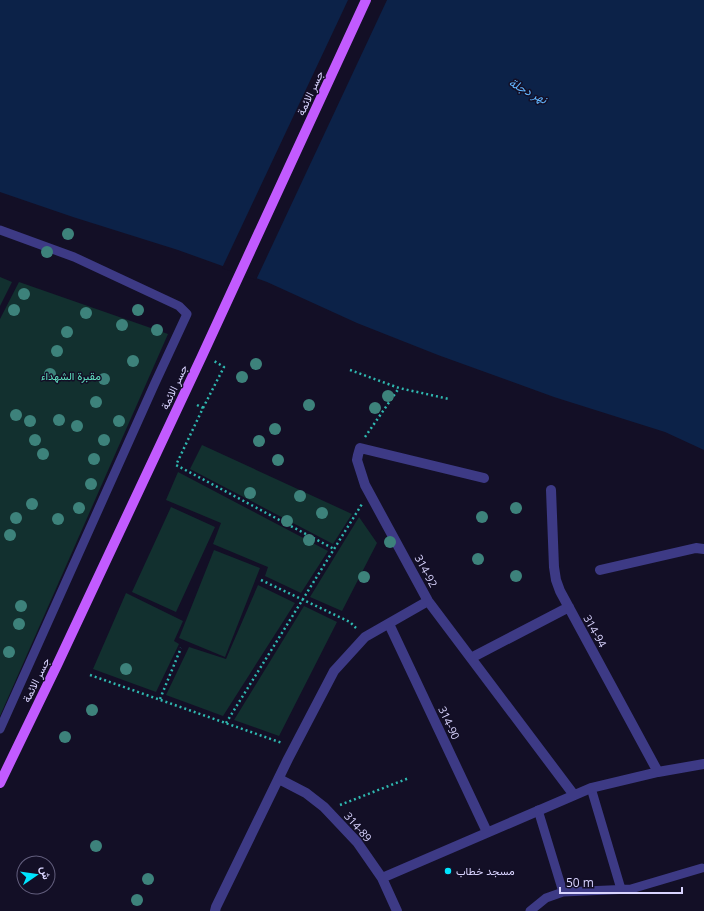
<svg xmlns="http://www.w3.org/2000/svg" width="704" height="911" viewBox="0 0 704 911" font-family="'Open Sans',Vazirmatn,sans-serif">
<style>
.green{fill:#12302f}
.water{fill:#0c2248}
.pier{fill:#130f26}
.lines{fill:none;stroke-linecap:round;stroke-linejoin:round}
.path{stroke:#2fb8b0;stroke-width:2.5;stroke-dasharray:2 3;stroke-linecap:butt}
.service{stroke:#3d3a85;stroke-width:9}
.minor{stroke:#3d3a85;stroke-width:10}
.primary{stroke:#c25bff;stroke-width:10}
.tree{fill:#3d827b}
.poi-dot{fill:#00e5ff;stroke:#130f26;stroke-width:1.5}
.labels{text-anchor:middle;stroke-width:3;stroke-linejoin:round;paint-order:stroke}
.street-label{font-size:11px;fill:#d9d4ff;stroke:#130f26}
.park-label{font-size:11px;fill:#5fe0c0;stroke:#130f26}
.poi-label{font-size:11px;fill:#d9d4ff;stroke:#130f26;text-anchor:start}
.water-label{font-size:12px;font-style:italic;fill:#62b6ff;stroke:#130f26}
</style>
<rect width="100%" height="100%" fill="#130f26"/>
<path class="green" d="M 0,277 L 12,282 L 0,306 Z
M 19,282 L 168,334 L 0,716 L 0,319 Z
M 202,445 L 352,514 L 333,544 L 190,469 Z
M 178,472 L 328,551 L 301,593 L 265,576 L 268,567 L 213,544 L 221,523 L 166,500 Z
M 171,507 L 215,527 L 176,612 L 132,592 Z
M 359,517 L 377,543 L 342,611 L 310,597 Z
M 214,550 L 260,568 L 225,657 L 179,638 Z
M 258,585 L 295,603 L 223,716 L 166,695 L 189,647 L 226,659 Z
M 126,593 L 183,621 L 174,641 L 179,644 L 156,692 L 93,669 Z
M 304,606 L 337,622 L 279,736 L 234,720 Z"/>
<path class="water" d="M 0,0 L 704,0 L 704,450 L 665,432 L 554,397 L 438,355 L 357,323 L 267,282 L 178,250 L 73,217 L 0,192 Z"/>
<path class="pier" d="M 348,0 L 387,0 L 256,280 L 222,268 Z"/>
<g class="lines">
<path class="path" d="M 350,370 L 399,388 L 449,399
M 197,405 L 203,408 L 176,465 L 334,549
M 203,408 L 224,367 L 214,361
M 365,437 L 399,388
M 261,580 L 350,622 L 356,628
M 90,675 L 282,743
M 160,699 L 181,648
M 226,723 L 362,504
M 340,805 L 409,778"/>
<path class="service" d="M 0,230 L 74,257 L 179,306 L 187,314 L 155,383 L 0,729
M 591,788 L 621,889
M 538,810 L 563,892
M 530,911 L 546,898 L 563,892 L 631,889 L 702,868"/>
<path class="minor" d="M 484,478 L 360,448 L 358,455 L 357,460 L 365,485 L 428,601 L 574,795
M 551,490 L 554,567 L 556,580 L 560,591 L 658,772
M 600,570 L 696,548 L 704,549
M 389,624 L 487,832
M 471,658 L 569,607
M 279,779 L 306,793 L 324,807 L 357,842 L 382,878 L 397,911
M 382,878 L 591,788 L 658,772 L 704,764
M 215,911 L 216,907 L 288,759 L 334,671 L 365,637 L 428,601"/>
<path class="primary" d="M 0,783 L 57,665 L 202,356 L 366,0"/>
</g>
<g class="tree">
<circle cx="68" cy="234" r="6"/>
<circle cx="47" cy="252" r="6"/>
<circle cx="24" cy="294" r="6"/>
<circle cx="14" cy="310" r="6"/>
<circle cx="138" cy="310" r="6"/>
<circle cx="86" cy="313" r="6"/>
<circle cx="122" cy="325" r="6"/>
<circle cx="157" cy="330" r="6"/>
<circle cx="67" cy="332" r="6"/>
<circle cx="57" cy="351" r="6"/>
<circle cx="133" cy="361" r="6"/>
<circle cx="256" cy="364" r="6"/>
<circle cx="50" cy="374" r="6"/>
<circle cx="242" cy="377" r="6"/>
<circle cx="104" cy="379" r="6"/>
<circle cx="388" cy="396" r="6"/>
<circle cx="96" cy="402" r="6"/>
<circle cx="309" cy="405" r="6"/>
<circle cx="375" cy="408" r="6"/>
<circle cx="16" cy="415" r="6"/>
<circle cx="59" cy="420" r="6"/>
<circle cx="30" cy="421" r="6"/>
<circle cx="119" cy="421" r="6"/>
<circle cx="77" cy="426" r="6"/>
<circle cx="275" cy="429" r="6"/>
<circle cx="35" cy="440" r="6"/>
<circle cx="104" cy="440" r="6"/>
<circle cx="259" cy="441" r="6"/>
<circle cx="43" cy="454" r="6"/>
<circle cx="94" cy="459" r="6"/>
<circle cx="278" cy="460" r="6"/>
<circle cx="91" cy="484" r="6"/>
<circle cx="250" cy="493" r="6"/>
<circle cx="300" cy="496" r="6"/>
<circle cx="32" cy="504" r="6"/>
<circle cx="79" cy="508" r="6"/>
<circle cx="516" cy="508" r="6"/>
<circle cx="322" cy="513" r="6"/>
<circle cx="482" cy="517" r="6"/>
<circle cx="16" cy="518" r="6"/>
<circle cx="58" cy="519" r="6"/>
<circle cx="287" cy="521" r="6"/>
<circle cx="10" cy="535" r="6"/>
<circle cx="309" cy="540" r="6"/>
<circle cx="390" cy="542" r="6"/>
<circle cx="478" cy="559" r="6"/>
<circle cx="516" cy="576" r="6"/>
<circle cx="364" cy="577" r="6"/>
<circle cx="21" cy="606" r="6"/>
<circle cx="19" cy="624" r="6"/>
<circle cx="9" cy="652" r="6"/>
<circle cx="126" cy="669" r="6"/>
<circle cx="92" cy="710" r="6"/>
<circle cx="65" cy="737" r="6"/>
<circle cx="96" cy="846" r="6"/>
<circle cx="148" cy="879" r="6"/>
<circle cx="137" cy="900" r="6"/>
</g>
<circle class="poi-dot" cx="448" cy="871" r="4"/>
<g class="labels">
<g class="street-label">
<text transform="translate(310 93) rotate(-65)" y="4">جسر الائمة</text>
<text transform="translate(174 387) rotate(-65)" y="4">جسر الائمة</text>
<text transform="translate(426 571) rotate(62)" y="4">314-92</text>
<text transform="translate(595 631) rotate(61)" y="4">314-94</text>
<text transform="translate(36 680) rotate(-64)" y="4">جسر الائمة</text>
<text transform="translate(449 723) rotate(65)" y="4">314-90</text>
<text transform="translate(358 827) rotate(49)" y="4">314-89</text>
</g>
<g class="park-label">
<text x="71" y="380">مقبرة الشهداء</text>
</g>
<g class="poi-label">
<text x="456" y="875">مسجد خطاب</text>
</g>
<g class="water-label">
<text transform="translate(528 91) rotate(28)" y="4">نهر دجلة</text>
</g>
</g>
<g transform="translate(36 875) rotate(77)"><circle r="19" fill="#130f26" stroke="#625e7d"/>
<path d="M0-3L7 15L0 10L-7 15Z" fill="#00e5ff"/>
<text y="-6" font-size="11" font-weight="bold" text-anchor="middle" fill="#d9d4ff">ش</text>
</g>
<path d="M560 887v6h122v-6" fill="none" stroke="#d9d4ff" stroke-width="2"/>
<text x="566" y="887" font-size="12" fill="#d9d4ff" stroke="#130f26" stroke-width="3" paint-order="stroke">50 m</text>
</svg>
